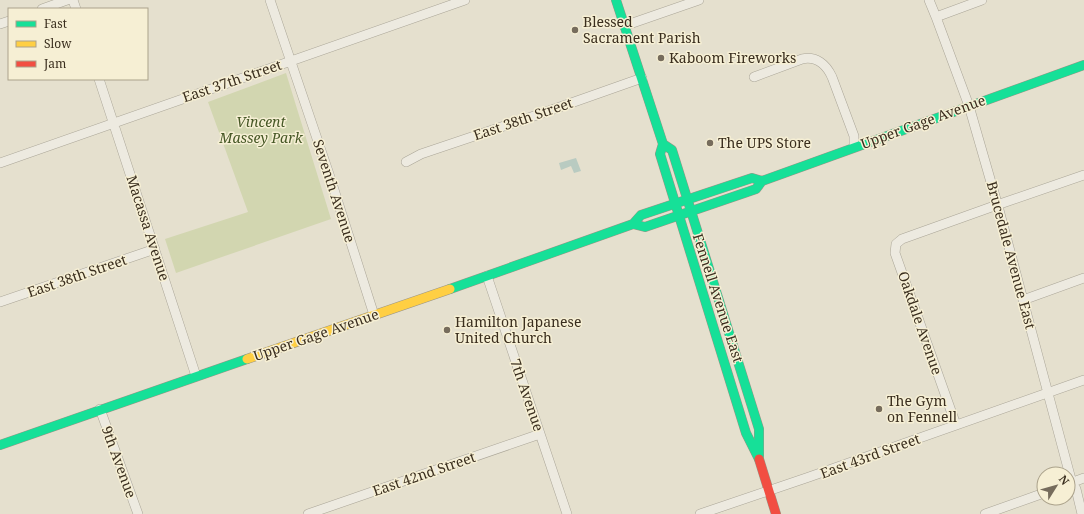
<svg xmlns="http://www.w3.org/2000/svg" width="1084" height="514" viewBox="0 0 1084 514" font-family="'Noto Serif',serif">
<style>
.green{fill:#d2d6b0}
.water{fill:#b9cbc1}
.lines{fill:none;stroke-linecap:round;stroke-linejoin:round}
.street-casing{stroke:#aaa597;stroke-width:10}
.fast-casing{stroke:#9a9486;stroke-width:10}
.slow-casing{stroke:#9a9486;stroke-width:10}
.jam-casing{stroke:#9a9486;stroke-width:10}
.street{stroke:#edeae0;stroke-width:9}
.fast{stroke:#16e098;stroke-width:9}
.slow{stroke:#ffcf43;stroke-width:9}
.jam{stroke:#f24e42;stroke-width:9}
.poi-dot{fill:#766c5c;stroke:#f6efd4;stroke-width:1.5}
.labels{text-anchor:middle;stroke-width:3;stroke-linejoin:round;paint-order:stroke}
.poi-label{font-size:14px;fill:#3a2e1e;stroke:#f6efd4;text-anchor:start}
.street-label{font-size:14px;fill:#3a2e1e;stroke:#f6efd4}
.park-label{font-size:14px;font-style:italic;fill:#455725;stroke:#f6efd4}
</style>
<rect width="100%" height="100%" fill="#e5e0ce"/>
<path class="green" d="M 286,73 L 331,219 L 176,273 L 165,239 L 248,212 L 208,102 Z"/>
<path class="water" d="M 576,158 L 581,171 L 574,173 L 571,166 L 561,170 L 559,163 Z"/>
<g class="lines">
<g class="street-casing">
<path id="street" d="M 73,0 L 76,9
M 270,0 L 329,174 L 374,315
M 929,0 L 936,17 L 969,106 L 999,210 L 1072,483 L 1076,489 L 1082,514
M 42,9 L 67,0
M 936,17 L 982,0
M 0,24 L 9,21
M 624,26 L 699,0
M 754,77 L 802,59 C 816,56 826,64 832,77 L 854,136 L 854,147
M 99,79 L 196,376
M 406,162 L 421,154 L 540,114 L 642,78
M 0,163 L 465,0
M 487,276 L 567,514
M 1023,300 L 1084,278
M 0,302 L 155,249
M 100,409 L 138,514
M 956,425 L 895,253 L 896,244 L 902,239 L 997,205 L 1084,175
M 1068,484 L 1084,478
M 308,514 L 540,434
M 700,514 L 809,477 L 1084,380
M 985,514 L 1044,493"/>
</g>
<g class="fast-casing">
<path id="fast" d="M 616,0 L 663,144 L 660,154 L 746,433 L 759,459
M 663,144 L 672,150 L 759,429 L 759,456
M 633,224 L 645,227 L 756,189 L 762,181 L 1084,65
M 450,289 L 633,224 L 641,215 L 752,178 L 762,181
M 0,445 L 247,359"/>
</g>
<g class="slow-casing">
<path id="slow" d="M 247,359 L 450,289"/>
</g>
<g class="jam-casing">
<path id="jam" d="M 759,459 L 776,514"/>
</g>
<use href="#street" class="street"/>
<use href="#fast" class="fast"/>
<use href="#slow" class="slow"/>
<use href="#jam" class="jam"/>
</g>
<g class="poi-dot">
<circle cx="575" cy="30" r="4"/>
<circle cx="661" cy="58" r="4"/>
<circle cx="710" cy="143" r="4"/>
<circle cx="447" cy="330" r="4"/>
<circle cx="879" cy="409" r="4"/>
</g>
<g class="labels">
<g class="poi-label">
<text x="583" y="27">Blessed<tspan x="583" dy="16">Sacrament Parish</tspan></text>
<text x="669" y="63">Kaboom Fireworks</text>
<text x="718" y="148">The UPS Store</text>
<text x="455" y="327">Hamilton Japanese<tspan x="455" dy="16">United Church</tspan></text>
<text x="887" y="406">The Gym<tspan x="887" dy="16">on Fennell</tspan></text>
</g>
<g class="street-label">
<text transform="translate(232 81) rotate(-19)" y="5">East 37th Street</text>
<text transform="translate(523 119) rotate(-19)" y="5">East 38th Street</text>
<text transform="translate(923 122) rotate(-20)" y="5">Upper Gage Avenue</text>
<text transform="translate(334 191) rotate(72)" y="5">Seventh Avenue</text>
<text transform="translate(148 228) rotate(72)" y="5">Macassa Avenue</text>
<text transform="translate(1011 255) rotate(75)" y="5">Brucedale Avenue East</text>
<text transform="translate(77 276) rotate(-19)" y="5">East 38th Street</text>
<text transform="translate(718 298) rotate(72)" y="5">Fennell Avenue East</text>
<text transform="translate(920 323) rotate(71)" y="5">Oakdale Avenue</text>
<text transform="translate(316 335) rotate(-19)" y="5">Upper Gage Avenue</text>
<text transform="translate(527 395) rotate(71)" y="5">7th Avenue</text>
<text transform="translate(870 456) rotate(-20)" y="5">East 43rd Street</text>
<text transform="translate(119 462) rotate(70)" y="5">9th Avenue</text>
<text transform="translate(424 474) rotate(-19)" y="5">East 42nd Street</text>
</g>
<g class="park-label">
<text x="261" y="127">Vincent<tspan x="261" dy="16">Massey Park</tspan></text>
</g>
</g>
<rect x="8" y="8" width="140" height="72" fill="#f6efd4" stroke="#aba28b"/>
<rect x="16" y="21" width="20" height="6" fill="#16e098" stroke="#aba28b"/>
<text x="44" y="28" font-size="12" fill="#3a2e1e">Fast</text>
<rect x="16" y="41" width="20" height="6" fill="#ffcf43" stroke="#aba28b"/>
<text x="44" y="48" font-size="12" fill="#3a2e1e">Slow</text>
<rect x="16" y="61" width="20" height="6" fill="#f24e42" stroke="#aba28b"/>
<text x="44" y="68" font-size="12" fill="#3a2e1e">Jam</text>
<g transform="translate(1056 486) rotate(53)"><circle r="19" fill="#f6efd4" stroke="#aba28b"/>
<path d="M0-3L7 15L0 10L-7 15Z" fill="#766c5c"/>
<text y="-6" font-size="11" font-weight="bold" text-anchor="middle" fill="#3a2e1e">N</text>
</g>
</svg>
